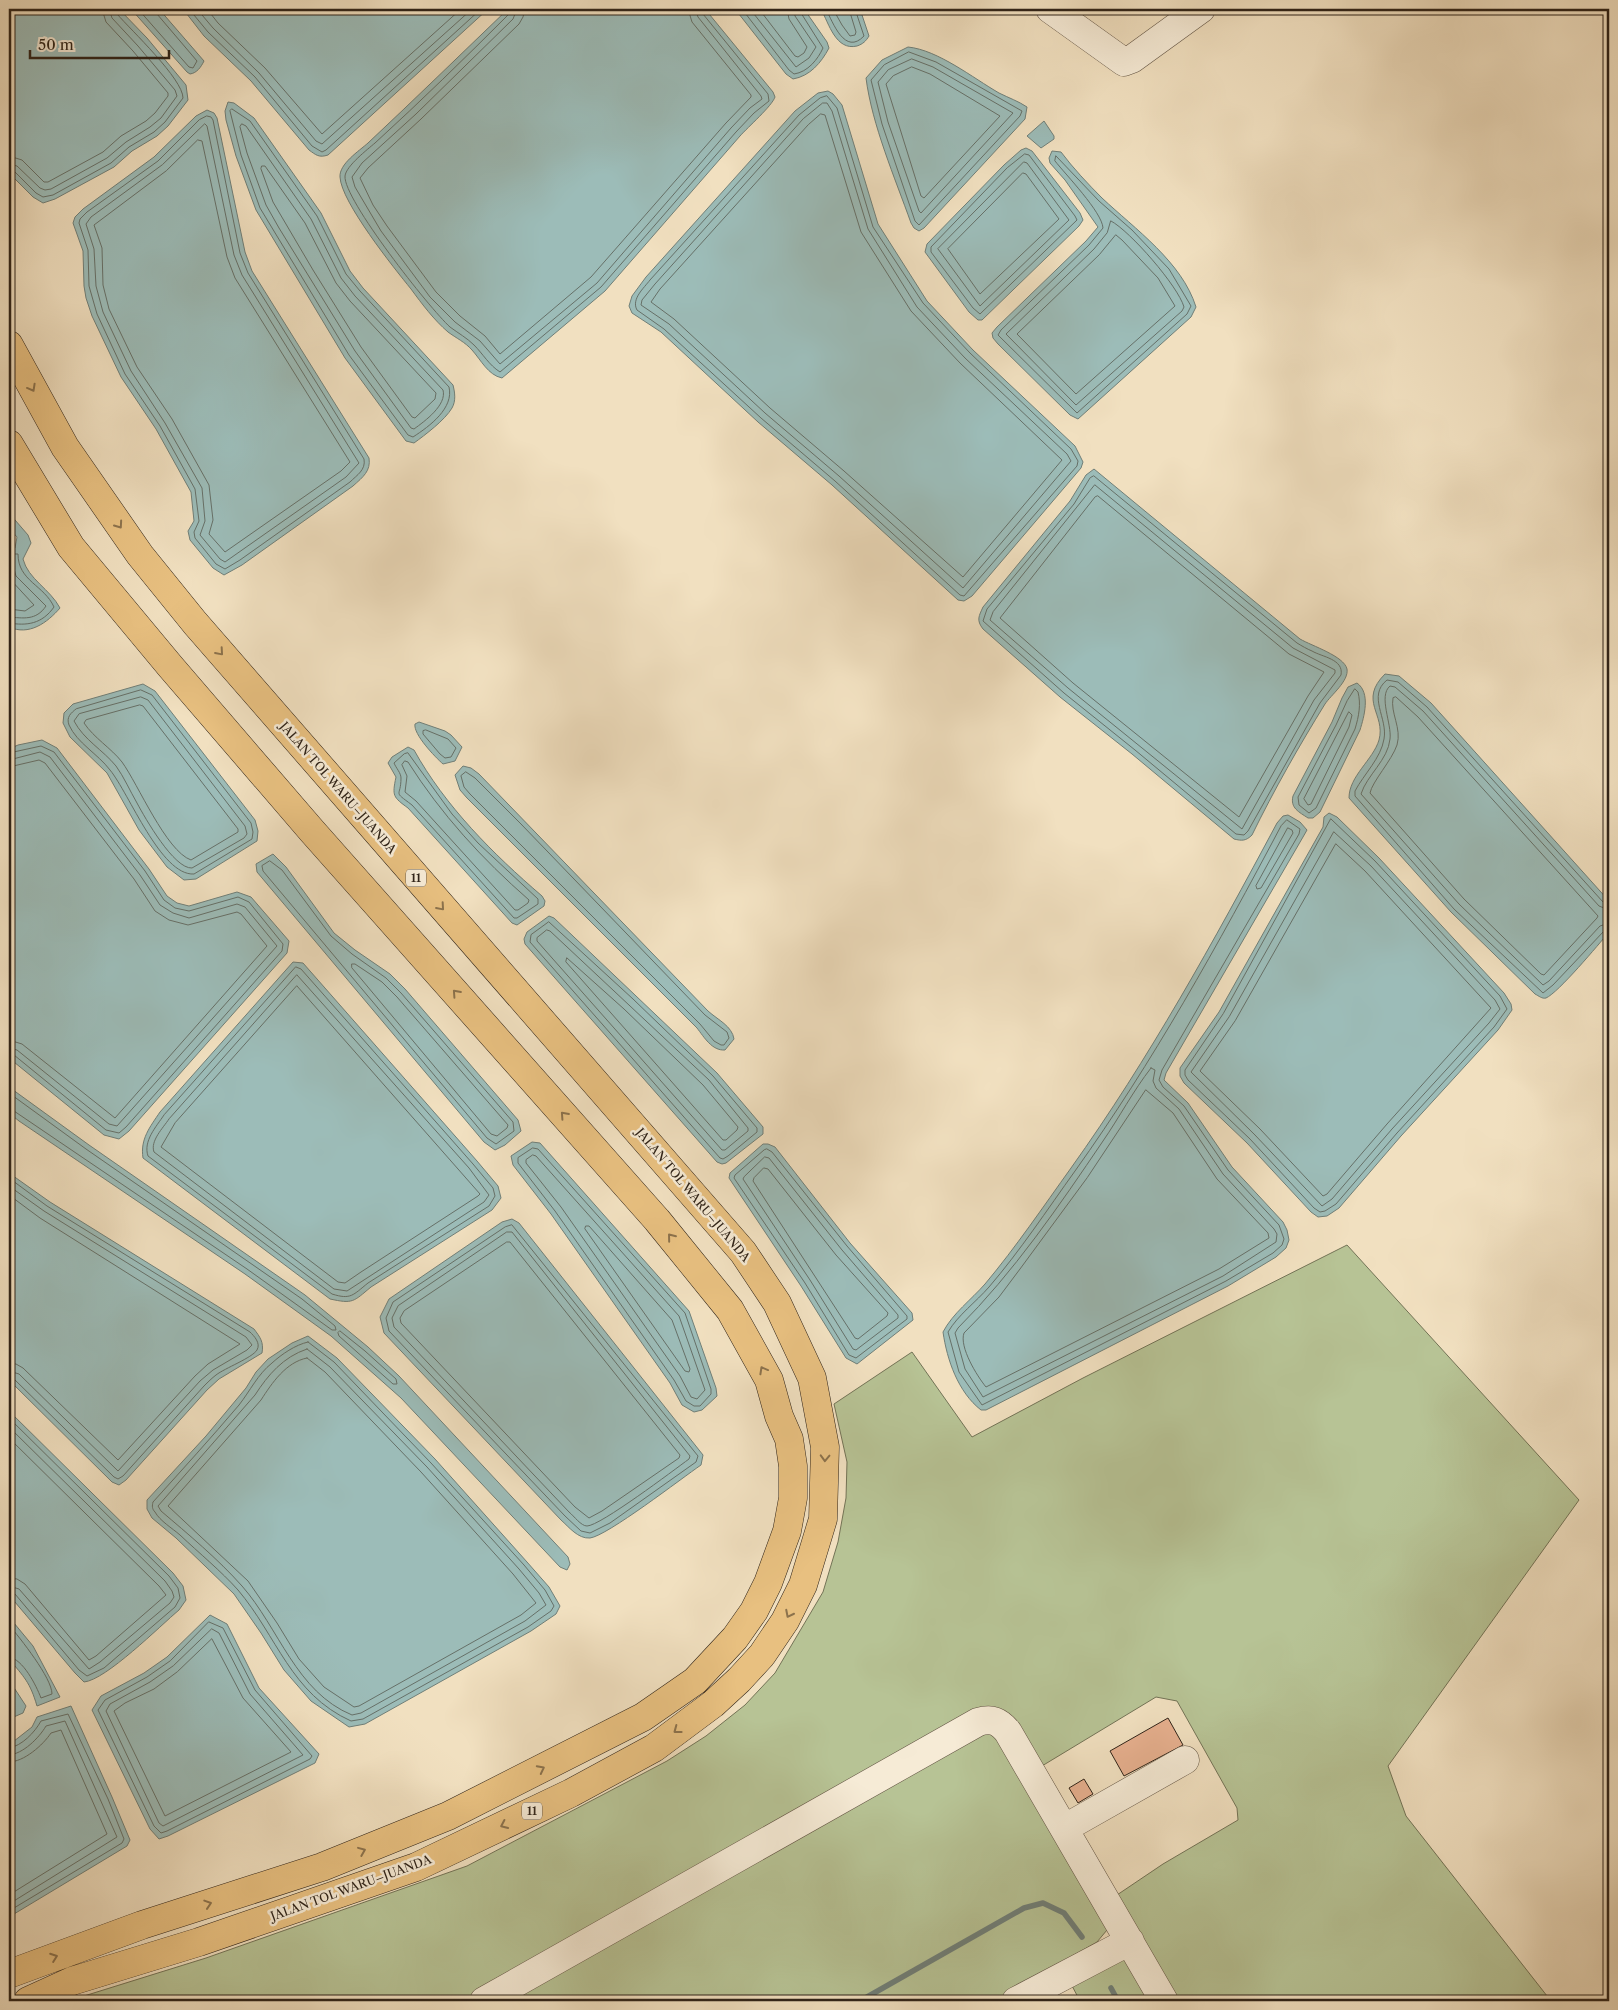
<svg xmlns="http://www.w3.org/2000/svg" width="1618" height="2010" viewBox="0 0 1618 2010" font-family="'Libre Caslon Text',serif">
<style>
.green{fill:#b7c395;stroke:#737356}
.water{fill:#9cbcb8;stroke:#707f78}
.lines{fill:none;stroke-linecap:round;stroke-linejoin:round}
.shore{stroke:#667068;stroke-width:1}
.stream{stroke:#707f78;stroke-width:5.5}
.building{fill:#e7b08f;stroke:#2f2318}
.minor-casing{stroke:#605242;stroke-width:29}
.highway-casing{stroke:#2f2318;stroke-width:29}
.minor{stroke:#f6ebd6;stroke-width:28}
.highway{stroke:#e8c080;stroke-width:28}
.oneway{stroke:#8c724c}
.labels{text-anchor:middle;stroke-width:5;stroke-linejoin:round;paint-order:stroke}
.shield{fill:#f6ebd6;stroke:#6b5f51;stroke-width:1}
.shield-label{font-size:11px;font-weight:bold;fill:#2f2318}
.street-label{font-size:12px;fill:#2f2318;stroke:#f6ebd6}
</style>
<rect width="100%" height="100%" fill="#f1e0c0"/>
<filter id="stains"><feTurbulence type="fractalNoise" baseFrequency=".004" numOctaves="4"/><feColorMatrix values="0 0 0 0 .2 0 0 0 0 .09 0 0 0 0 .02 0 0 0 .5 -.17"/></filter>
<radialGradient id="worn" r=".72"><stop offset=".6" stop-color="#630" stop-opacity="0"/><stop offset="1" stop-color="#630" stop-opacity=".3"/></radialGradient>
<path class="green" d="M 1347,1245 L 1579,1500 L 1388,1766 L 1406,1816 L 1551,2001 L 1174,2001 L 1114,1897 L 1163,1864 L 1238,1820 L 1237,1808 L 1177,1701 L 1156,1697 L 1032,1772 L 1111,1907 L 1107,1930 L 1097,1942 L 993,2001 L 68,2001 L 206,1958 L 467,1866 L 667,1761 L 706,1736 L 745,1705 L 775,1673 L 823,1592 L 838,1542 L 846,1498 L 847,1462 L 834,1404 L 912,1352 L 972,1437 L 1083,1378 Z
M 1128,1956 L 1158,2001 L 1080,2001 L 1070,1982 Z"/>
<path class="water" d="M 9,9 L 119,9 L 147,38 L 186,85 L 188,100 L 168,126 L 157,136 L 132,151 L 114,167 L 55,199 L 43,203 L 33,197 L 9,173 Z
M 131,9 L 159,9 L 204,61 C 201,67 197,73 190,74 L 187,72 Z
M 183,9 L 488,9 L 328,155 C 319,158 316,155 309,150 L 251,81 L 204,36 Z
M 508,9 L 705,9 L 773,92 L 775,97 C 772,106 748,127 740,136 L 605,291 L 502,378 C 488,375 481,360 472,350 C 465,342 456,338 448,332 C 434,320 422,304 411,289 C 394,268 341,202 340,177 C 339,164 359,151 368,143 C 415,99 461,54 508,9 Z
M 735,9 L 804,9 L 827,42 L 829,48 C 821,63 810,76 793,79 L 786,74 Z
M 821,9 L 860,9 L 869,36 C 866,41 863,44 857,46 C 836,51 829,24 821,9 Z
M 908,47 C 938,50 973,78 999,93 C 1009,98 1018,101 1027,107 L 1025,119 L 924,228 L 919,231 L 914,228 L 911,223 C 895,178 872,125 866,78 L 882,60 Z
M 828,91 L 833,94 L 842,105 L 878,224 L 927,301 L 973,350 L 1075,446 L 1083,462 L 1081,468 L 972,596 L 964,601 L 958,600 L 832,485 L 758,422 L 661,332 L 632,313 L 629,306 L 632,296 L 646,277 L 795,111 L 818,93 Z
M 228,102 L 234,103 L 254,118 L 321,213 L 350,271 L 363,288 L 453,385 C 455,393 456,401 452,408 C 445,420 425,435 414,443 L 406,441 L 345,358 L 256,210 L 236,156 L 226,120 L 225,111 Z
M 207,110 L 214,113 L 217,118 L 245,252 L 252,271 L 369,458 C 371,471 363,477 353,486 L 242,565 L 224,575 L 213,568 L 190,540 L 188,531 L 194,521 L 191,492 L 156,429 L 121,377 L 92,316 L 86,298 L 84,286 L 83,251 L 73,223 L 75,217 L 83,209 L 154,157 L 196,116 Z
M 1044,121 L 1054,136 L 1054,139 L 1041,148 L 1027,136 Z
M 1026,148 L 1032,151 L 1080,213 L 1083,220 L 1079,226 L 982,320 L 978,320 L 969,312 L 925,252 L 927,244 L 1004,165 L 1021,150 Z
M 1052,151 L 1061,152 C 1073,168 1088,184 1102,198 C 1135,229 1182,262 1196,307 L 1191,317 L 1078,419 L 1070,415 L 998,344 L 993,338 L 992,333 L 997,327 L 1086,241 L 1098,227 L 1065,180 L 1050,163 L 1049,158 Z
M 1094,469 L 1300,639 C 1312,646 1344,656 1347,669 C 1349,681 1331,695 1325,704 C 1299,746 1274,790 1252,835 C 1246,841 1242,841 1234,839 L 1132,754 L 1060,697 L 983,629 C 976,620 979,616 983,607 L 1070,501 L 1086,475 Z
M 9,513 L 28,535 L 31,543 L 23,559 C 28,579 50,589 60,608 C 47,623 29,636 9,627 L 9,550 L 15,548 L 17,537 L 9,528 Z
M 1385,674 L 1399,676 L 1431,703 L 1609,901 L 1609,932 C 1599,944 1558,993 1546,998 C 1542,999 1539,996 1535,994 L 1451,912 L 1349,798 C 1349,776 1373,760 1379,740 C 1386,714 1358,701 1385,674 Z
M 1357,683 C 1371,693 1364,717 1360,730 L 1320,812 L 1313,818 L 1308,818 C 1299,812 1290,808 1293,796 L 1332,722 L 1342,698 L 1348,687 Z
M 143,684 L 155,691 L 255,820 L 258,831 L 257,841 L 196,879 L 184,880 L 167,867 L 139,830 L 107,773 L 70,737 L 63,723 L 64,713 L 73,704 Z
M 419,722 L 445,731 L 451,735 L 462,747 L 455,761 L 443,764 C 435,757 413,734 415,724 Z
M 42,740 L 57,748 L 149,869 L 167,896 L 177,903 L 189,906 L 237,892 L 251,897 L 289,941 L 287,953 L 129,1131 L 119,1139 L 104,1135 L 9,1058 L 9,749 L 18,745 Z
M 408,747 L 414,750 C 445,806 493,854 542,896 L 545,901 L 544,906 L 517,925 L 512,923 L 408,808 C 393,797 392,796 396,777 L 388,763 L 392,757 Z
M 463,766 L 471,768 L 479,774 L 708,1011 C 718,1020 732,1026 734,1039 L 725,1050 C 712,1051 704,1037 697,1028 L 467,798 L 460,790 L 455,775 Z
M 1329,813 L 1337,817 L 1379,858 L 1504,993 L 1511,1004 L 1512,1010 L 1498,1030 L 1401,1136 L 1339,1208 L 1327,1216 L 1318,1217 L 1311,1212 L 1247,1143 L 1184,1083 L 1180,1076 L 1180,1068 L 1219,1012 L 1323,827 L 1324,817 Z
M 1288,815 L 1300,822 L 1307,830 L 1303,837 L 1166,1073 L 1164,1080 L 1188,1103 L 1232,1167 L 1283,1222 L 1287,1230 L 1289,1240 L 1286,1248 L 1276,1257 L 1228,1286 L 986,1410 L 981,1410 C 958,1392 947,1360 943,1332 C 953,1313 971,1300 985,1284 C 1016,1247 1043,1207 1071,1168 C 1149,1059 1214,941 1277,823 L 1283,816 Z
M 273,854 L 286,867 L 334,933 L 355,950 L 390,974 L 405,989 L 518,1120 L 521,1131 L 505,1145 L 495,1150 L 484,1142 L 257,872 L 256,864 Z
M 549,916 L 554,918 L 717,1073 L 763,1127 L 763,1134 L 726,1163 L 722,1164 L 717,1162 L 525,944 L 524,939 L 527,932 Z
M 293,962 L 303,963 L 477,1161 L 498,1186 L 501,1198 L 492,1210 L 371,1287 C 353,1302 353,1304 330,1299 L 143,1158 C 140,1139 150,1127 160,1112 Z
M 9,1087 L 89,1145 L 305,1295 L 368,1347 L 399,1376 L 568,1557 L 570,1564 L 567,1570 L 560,1567 L 401,1398 L 331,1336 L 245,1274 L 19,1121 L 9,1113 Z
M 532,1142 L 540,1143 L 689,1311 L 716,1388 L 717,1396 L 702,1410 L 694,1412 L 682,1405 L 670,1383 L 551,1214 L 513,1165 L 511,1156 Z
M 763,1144 L 768,1144 L 775,1147 L 850,1243 L 912,1313 L 913,1320 L 857,1364 L 846,1358 L 801,1286 L 729,1178 L 730,1173 Z
M 9,1173 L 50,1202 L 254,1329 C 260,1337 264,1342 262,1353 L 219,1379 L 207,1390 L 126,1480 L 119,1485 L 112,1482 L 9,1380 Z
M 512,1219 L 519,1223 L 703,1455 L 701,1465 C 682,1478 607,1536 590,1538 C 578,1539 569,1527 561,1520 L 384,1333 L 380,1317 L 389,1299 L 502,1222 Z
M 308,1336 L 337,1358 L 435,1459 L 527,1562 L 549,1587 L 560,1606 L 556,1614 L 531,1631 L 365,1724 L 349,1727 L 311,1701 L 284,1670 L 261,1633 L 234,1594 L 176,1538 L 152,1518 L 147,1509 L 147,1500 L 206,1436 L 246,1388 L 256,1372 L 268,1359 L 292,1343 Z
M 9,1411 L 173,1573 L 183,1586 L 186,1600 L 179,1610 C 160,1626 106,1680 84,1682 L 75,1673 L 9,1595 Z
M 210,1615 L 227,1624 L 259,1688 L 319,1754 L 315,1763 L 168,1836 L 159,1839 L 150,1829 L 92,1710 L 101,1696 L 144,1673 L 167,1657 Z
M 9,1617 L 33,1646 L 60,1697 L 37,1706 C 30,1682 24,1677 9,1659 Z
M 9,1680 L 26,1706 L 23,1713 L 9,1719 Z
M 71,1706 L 112,1797 L 130,1840 L 127,1846 L 9,1917 L 9,1745 L 32,1727 L 37,1717 Z"/>
<g class="lines">
<path class="shore" d="M 138,9 L 189,67 L 193,68 L 197,61 L 157,14 L 156,9
M 189,9 L 208,32 L 255,77 L 312,146 L 322,152 L 326,150 L 481,9
M 197,9 L 213,28 L 259,73 L 316,141 L 322,144 L 472,9
M 207,9 L 218,23 L 265,68 L 322,134 L 461,9
M 511,9 L 509,14 C 465,58 421,101 375,143 C 368,149 346,166 345,176 C 343,199 430,309 450,327 C 458,333 467,338 474,345 C 483,354 489,365 500,372 L 601,287 L 736,132 L 754,113 L 769,101 L 768,94 L 703,14 L 702,9
M 517,9 L 513,19 L 416,114 L 362,163 L 352,177 L 355,187 L 381,231 L 430,297 L 455,322 L 480,341 L 500,364 L 597,283 L 731,128 L 750,108 L 762,99 L 761,96 L 698,17 L 695,9
M 525,9 L 523,17 L 519,24 L 421,119 L 368,168 L 360,178 L 373,205 L 387,226 L 436,292 L 460,316 L 485,336 L 500,354 L 591,277 L 726,123 L 751,97 L 751,95 L 692,22 L 688,9
M 742,9 L 789,70 L 794,74 C 808,72 818,59 823,48 L 801,13 L 800,9
M 750,9 L 796,67 L 809,58 L 816,47 L 795,16 L 794,9
M 759,9 L 795,56 L 798,57 L 804,53 L 807,47 L 789,19 L 787,9
M 826,9 C 833,23 845,56 864,36 L 855,9
M 833,9 L 842,25 L 850,36 L 855,35 L 856,32 L 849,9
M 909,52 L 936,62 L 1022,111 L 1020,116 L 919,225 L 915,221 L 882,124 L 871,80 L 884,65 Z
M 912,59 L 933,67 L 1013,113 L 921,213 L 919,211 L 888,122 L 878,82 L 888,70 Z
M 912,67 L 930,74 L 1000,116 L 924,198 L 921,196 L 886,84 L 893,76 Z
M 827,96 L 837,108 L 873,227 L 923,303 L 970,353 L 1071,449 L 1078,461 L 1077,466 L 964,596 L 960,595 L 835,481 L 761,418 L 664,329 L 637,310 C 631,299 644,288 650,280 L 799,115 L 820,98 Z
M 823,103 L 827,103 L 832,111 L 868,229 L 917,307 L 965,358 L 1067,454 L 1071,461 L 963,588 L 839,476 L 765,413 L 669,324 L 641,305 L 642,300 L 655,284 L 803,119 Z
M 232,109 L 250,121 L 317,216 L 346,274 L 360,291 L 449,387 C 454,408 430,426 413,437 L 408,435 L 349,355 L 260,208 L 241,155 L 230,111 Z
M 821,114 L 825,115 L 861,232 L 911,311 L 960,363 L 1062,460 L 963,577 L 844,471 L 770,408 L 674,319 L 651,302 L 660,289 L 808,125 Z
M 207,116 L 211,117 L 213,120 L 240,253 L 248,273 L 364,459 C 366,470 357,475 350,482 L 240,560 L 225,569 L 216,564 L 195,538 L 194,532 L 199,521 L 195,489 L 160,426 L 125,374 L 97,314 L 89,286 L 88,250 L 79,223 L 80,219 L 87,212 L 158,161 L 199,120 Z
M 205,124 L 207,126 L 234,255 L 242,275 L 359,463 L 346,477 L 225,562 L 220,559 L 200,535 L 205,521 L 202,488 L 165,423 L 131,371 L 103,312 L 96,286 L 94,249 L 86,224 L 91,217 L 162,165 Z
M 242,124 L 246,126 L 311,219 L 341,278 L 355,296 L 443,390 C 447,405 425,421 414,429 L 411,428 L 355,351 L 279,228 L 266,205 L 247,153 L 240,127 Z
M 198,140 L 202,141 L 227,257 L 235,278 L 350,462 L 341,471 L 225,552 L 209,534 L 213,520 L 209,485 L 172,419 L 137,367 L 109,309 L 103,285 L 102,248 L 94,225 L 166,171 Z
M 1025,154 L 1029,155 L 1075,216 L 1077,220 L 980,314 L 973,308 L 931,252 L 931,247 L 1007,168 Z
M 9,156 L 22,160 L 44,182 L 48,182 L 103,152 L 121,136 L 146,121 L 155,113 L 168,96 L 168,93 L 133,51 L 106,22 L 102,9
M 1056,156 L 1099,201 L 1132,230 L 1169,269 L 1191,306 L 1187,314 L 1077,413 L 998,335 L 1001,330 L 1089,245 L 1103,228 C 1102,212 1066,175 1055,161 Z
M 1024,162 L 1027,163 L 1069,220 L 980,306 L 938,249 Z
M 9,164 L 17,166 L 40,188 L 45,190 L 51,189 L 107,158 L 126,142 L 150,127 L 161,118 L 177,96 L 175,90 L 138,46 L 112,18 L 109,9
M 262,166 L 265,166 L 305,223 L 336,283 L 350,301 L 436,393 L 435,399 L 415,418 L 412,417 L 361,347 L 313,270 L 273,202 L 261,169 Z
M 9,170 L 14,171 L 36,193 L 43,197 L 53,195 L 111,163 L 129,147 L 154,132 L 165,122 L 183,98 C 183,79 131,30 117,14 L 115,9
M 1023,173 L 1026,174 L 1059,219 L 980,294 L 948,249 Z
M 1111,221 C 1130,231 1178,286 1184,307 L 1182,311 L 1076,405 L 1006,334 L 1094,249 L 1107,233 Z
M 1116,235 L 1122,240 L 1158,278 L 1175,306 L 1076,394 L 1017,334 L 1099,255 Z
M 1094,476 L 1297,643 C 1302,646 1307,649 1312,651 C 1322,657 1344,659 1341,675 L 1320,703 L 1248,831 L 1244,835 L 1236,834 L 1135,750 L 1064,693 L 983,621 L 987,609 L 1074,504 L 1090,478 Z
M 1095,485 L 1293,648 L 1335,670 L 1335,673 L 1314,700 L 1242,829 L 1068,688 L 990,620 L 993,612 Z
M 1098,496 L 1289,654 L 1324,672 L 1308,696 L 1239,817 L 1073,683 L 1000,618 L 1095,497 Z
M 9,554 L 18,554 C 18,581 44,585 54,607 C 42,624 27,626 9,623
M 9,561 L 12,562 L 16,576 L 46,606 C 36,621 23,618 9,617
M 9,578 L 34,605 L 25,611 L 9,609
M 1355,689 L 1358,692 C 1361,704 1359,716 1355,729 L 1316,808 L 1309,813 L 1299,805 L 1298,797 L 1336,725 L 1347,701 Z
M 141,690 L 152,695 L 251,823 L 253,832 L 252,839 L 194,874 C 161,876 129,793 110,770 C 98,754 77,743 69,725 C 66,717 71,713 76,709 Z
M 141,697 L 148,700 L 245,826 L 247,834 L 244,838 L 192,868 C 174,869 145,818 137,803 C 130,791 124,777 116,766 C 103,750 84,740 74,721 L 79,714 Z
M 1396,697 L 1418,717 L 1598,916 L 1597,918 L 1544,975 L 1541,974 L 1464,899 L 1370,793 C 1372,782 1392,760 1397,745 C 1402,728 1390,713 1393,698 Z
M 140,705 L 143,706 L 238,829 L 238,832 L 191,860 C 166,851 138,784 122,762 C 111,748 94,738 84,723 L 86,720 Z
M 1349,712 L 1352,715 L 1349,727 L 1311,804 L 1308,805 L 1304,799 Z
M 426,730 L 448,739 L 456,748 L 451,757 L 445,758 L 440,754 L 423,734 L 423,731 Z
M 9,753 L 41,746 L 54,752 L 145,871 L 164,900 L 175,908 L 189,911 L 238,897 L 249,902 L 283,944 L 282,951 L 126,1127 L 119,1133 L 106,1130 L 14,1055 L 9,1054
M 408,753 L 452,814 L 478,843 L 538,899 L 538,904 L 517,918 L 514,918 L 412,805 C 392,790 401,798 401,778 C 401,773 396,768 394,763 L 404,754 Z
M 9,760 L 40,752 L 50,757 L 140,875 L 160,905 L 173,913 L 189,918 L 237,904 L 245,907 L 277,946 L 117,1126 L 109,1124 L 17,1050 L 9,1048
M 405,761 L 408,762 C 441,814 482,859 529,900 L 528,903 L 518,910 L 515,910 L 416,801 L 405,792 L 407,776 L 402,765 Z
M 9,767 L 39,760 L 45,763 L 134,879 L 155,911 L 169,920 L 188,925 L 237,912 L 241,914 L 267,946 L 115,1118 L 22,1044 L 9,1040
M 466,772 L 475,778 L 521,824 L 705,1015 L 727,1032 L 729,1038 L 724,1045 L 721,1045 L 714,1041 L 700,1024 L 470,794 L 464,787 L 461,776 Z
M 1331,819 L 1375,861 L 1500,996 L 1507,1009 L 1494,1027 L 1397,1133 L 1336,1204 L 1325,1211 L 1320,1212 L 1314,1208 L 1250,1139 L 1188,1080 L 1185,1075 L 1185,1070 L 1223,1014 Z
M 1287,820 L 1300,829 L 1299,834 L 1162,1070 L 1159,1080 L 1163,1087 L 1184,1106 L 1228,1170 L 1279,1225 L 1284,1239 L 1282,1245 L 1273,1253 L 1226,1281 L 982,1405 L 959,1372 L 948,1332 C 958,1315 976,1302 989,1287 C 1020,1251 1047,1210 1075,1171 C 1153,1062 1218,945 1281,826 Z
M 1288,828 L 1292,830 L 1293,833 L 1261,888 L 1257,889 L 1256,886 Z
M 1334,832 L 1371,866 L 1495,1000 L 1500,1009 L 1489,1023 L 1392,1129 L 1332,1199 L 1322,1206 L 1255,1135 L 1191,1072 L 1229,1017 Z
M 1336,844 L 1365,871 L 1491,1008 L 1387,1124 L 1327,1194 L 1323,1196 L 1260,1129 L 1200,1071 L 1235,1021 Z
M 270,861 L 282,870 L 331,936 L 352,954 L 386,978 L 401,993 L 513,1122 L 514,1131 L 496,1144 L 487,1138 L 263,871 L 262,866 Z
M 1609,904 L 1603,902 L 1427,707 L 1398,682 L 1387,680 C 1367,696 1388,718 1384,739 C 1381,758 1364,774 1355,791 L 1355,796 L 1454,909 L 1543,993 L 1553,985 L 1604,931 L 1609,929
M 1609,910 L 1599,906 L 1423,711 L 1395,687 L 1390,686 C 1378,696 1392,724 1390,739 C 1388,760 1367,775 1361,794 L 1459,904 L 1543,985 L 1549,981 L 1600,926 L 1609,923
M 549,922 L 633,999 L 713,1076 L 757,1128 L 757,1132 L 728,1156 L 723,1159 L 720,1158 L 530,942 L 531,935 Z
M 547,930 L 550,931 L 709,1080 L 748,1128 L 748,1131 L 725,1150 L 722,1150 L 537,941 L 537,938 Z
M 567,958 L 624,1009 L 703,1085 L 738,1127 L 737,1130 L 726,1140 L 723,1140 L 566,962 Z
M 352,964 L 355,964 L 382,982 L 397,997 L 508,1125 L 507,1128 L 497,1136 L 491,1134 L 352,968 Z
M 296,967 L 301,969 L 473,1164 L 493,1188 L 495,1196 L 489,1206 L 368,1283 C 353,1295 351,1300 332,1294 L 148,1156 C 143,1141 156,1127 164,1115 Z
M 297,975 L 469,1168 L 489,1195 L 484,1202 L 347,1291 L 334,1289 L 154,1152 C 150,1141 163,1128 169,1119 Z
M 297,986 L 480,1194 L 478,1196 L 361,1272 L 345,1283 L 338,1282 L 161,1147 L 175,1123 Z
M 1151,1068 L 1155,1070 L 1153,1081 L 1156,1088 L 1179,1109 L 1223,1174 L 1274,1229 L 1277,1234 L 1276,1242 L 1223,1276 L 983,1397 L 965,1369 L 955,1333 L 958,1328 C 1014,1272 1059,1206 1103,1141 C 1119,1118 1133,1091 1151,1068 Z
M 1146,1090 L 1173,1113 L 1217,1179 L 1268,1233 L 1269,1238 L 1219,1269 L 986,1387 C 977,1376 959,1347 964,1333 L 999,1297 L 1020,1269 L 1087,1178 Z
M 9,1093 L 86,1149 L 302,1299 L 335,1326 L 336,1330 L 332,1330 L 247,1269 L 14,1111 L 9,1110
M 533,1148 L 538,1149 L 685,1313 L 711,1389 L 711,1394 L 700,1406 L 694,1406 L 686,1401 L 674,1380 L 555,1211 L 518,1163 L 518,1158 Z
M 767,1149 L 772,1152 L 847,1246 L 907,1316 L 907,1319 L 856,1358 L 849,1355 L 805,1283 L 734,1178 L 735,1175 L 764,1150 Z
M 533,1155 L 536,1156 L 679,1316 L 705,1390 L 697,1399 L 691,1397 L 680,1376 L 561,1207 L 526,1163 L 526,1160 Z
M 765,1157 L 769,1158 L 842,1250 L 898,1315 L 898,1318 L 856,1350 L 853,1349 L 810,1280 L 743,1179 L 744,1177 Z
M 764,1168 L 768,1169 L 836,1255 L 888,1313 L 887,1316 L 858,1339 L 855,1338 L 753,1181 L 754,1178 Z
M 9,1178 L 47,1206 L 250,1332 C 254,1336 261,1343 257,1350 C 252,1358 225,1368 216,1375 C 212,1378 208,1382 204,1386 L 123,1476 L 118,1479 L 114,1477 L 14,1379 L 9,1377
M 9,1186 L 44,1211 L 246,1337 L 252,1345 L 247,1350 L 213,1370 L 200,1381 L 118,1471 L 19,1374 L 9,1371
M 9,1195 L 40,1218 L 240,1344 L 208,1364 L 195,1376 L 118,1460 L 23,1368 L 16,1364 L 9,1363
M 512,1225 L 698,1456 L 696,1462 L 610,1523 L 590,1533 L 581,1531 L 565,1516 L 389,1331 L 386,1318 L 393,1302 L 505,1227 Z
M 586,1226 L 589,1226 L 672,1320 L 690,1369 L 689,1372 L 685,1371 L 585,1229 Z
M 507,1232 L 512,1232 L 690,1456 L 689,1459 C 674,1470 600,1526 587,1526 C 581,1526 574,1516 569,1512 L 394,1327 L 392,1318 L 398,1306 Z
M 507,1242 L 510,1242 L 680,1455 L 679,1458 L 602,1511 L 589,1518 L 575,1507 L 401,1323 L 400,1318 L 404,1311 Z
M 340,1331 L 365,1351 L 396,1379 L 397,1384 L 393,1384 L 339,1336 L 338,1333 Z
M 308,1342 L 334,1362 L 431,1463 L 524,1565 L 545,1590 L 554,1606 L 551,1611 L 528,1627 L 363,1719 L 351,1721 C 291,1694 277,1636 238,1590 C 221,1571 199,1553 180,1535 C 172,1528 160,1521 155,1512 C 152,1509 152,1506 153,1502 C 182,1470 211,1438 239,1405 C 250,1391 258,1374 272,1363 C 282,1354 295,1345 308,1342 Z
M 307,1349 L 330,1367 L 427,1467 L 519,1569 L 539,1593 L 546,1605 L 525,1621 L 361,1713 L 352,1715 C 296,1692 279,1628 242,1586 C 218,1559 188,1534 161,1511 L 158,1506 L 255,1395 C 268,1375 283,1357 307,1349 Z
M 307,1358 L 325,1372 L 421,1472 L 513,1574 L 536,1603 L 521,1615 L 359,1706 L 354,1707 L 324,1687 L 299,1659 L 277,1623 L 248,1581 L 168,1506 L 261,1400 C 272,1383 286,1362 307,1358 Z
M 9,1418 L 169,1576 L 178,1588 L 180,1598 L 175,1607 L 104,1668 L 87,1676 L 79,1670 L 15,1594 L 9,1592
M 9,1427 L 165,1581 L 172,1591 L 174,1597 L 170,1603 L 100,1662 L 89,1669 L 19,1589 L 9,1586
M 9,1438 L 159,1586 L 166,1595 L 96,1656 L 89,1660 L 25,1584 L 17,1579 L 9,1578
M 209,1622 L 223,1628 L 255,1690 L 312,1756 L 310,1759 L 167,1831 L 161,1833 L 154,1826 L 98,1710 L 105,1700 L 147,1677 L 170,1661 Z
M 9,1625 C 20,1638 52,1678 52,1694 L 41,1698 C 36,1685 23,1659 9,1657
M 212,1629 L 219,1633 L 250,1694 L 303,1755 L 163,1826 L 159,1823 L 106,1711 L 110,1704 L 150,1682 L 173,1666 Z
M 212,1639 L 243,1698 L 291,1752 L 165,1816 L 114,1711 L 125,1703 L 154,1689 L 177,1672 Z
M 9,1748 C 22,1746 35,1732 41,1721 L 68,1714 L 108,1799 L 124,1839 L 122,1843 L 9,1911
M 9,1755 C 23,1754 39,1738 46,1726 L 65,1721 L 117,1837 L 9,1904
M 9,1762 C 24,1762 43,1745 51,1733 L 61,1730 L 107,1834 L 9,1895"/>
<path class="stream" d="M 1111,1988 L 1118,2001
M 860,2001 L 1024,1908 L 1043,1903 L 1064,1913 L 1082,1937"/>
</g>
<path class="building" d="M 1168,1718 L 1183,1745 L 1124,1776 L 1110,1751 Z
M 1084,1779 L 1093,1794 L 1078,1803 L 1069,1788 Z"/>
<g class="lines">
<g class="minor-casing">
<path id="minor" d="M 1050,9 L 1124,62 L 1132,59 L 1201,9
M 1065,1828 L 1185,1760
M 484,2001 L 978,1722 C 992,1718 999,1721 1008,1732 L 1164,2001
M 1016,2001 L 1130,1941"/>
</g>
<g class="highway-casing">
<path id="highway" d="M 9,345 L 65,447 L 140,555 L 195,623 L 743,1252 L 777,1303 L 812,1378 L 825,1447 L 823,1519 L 803,1585 L 785,1621 L 762,1655 L 739,1680 L 713,1704 L 654,1748 L 571,1793 L 416,1867 L 199,1942 L 72,1981 L 28,2001
M 9,444 L 71,547 L 170,666 L 312,831 L 657,1220 L 730,1310 L 769,1380 L 779,1416 L 789,1439 L 793,1466 L 793,1498 L 787,1531 L 768,1583 L 754,1611 L 735,1638 L 695,1681 L 643,1717 L 448,1816 L 322,1867 L 142,1925 L 9,1974"/>
</g>
<use href="#minor" class="minor"/>
<use href="#highway" class="highway"/>
</g>
<defs><path id="oneway-chevron" d="M-2-3.5L2.5 0L-2 3.5" fill="none" stroke-width="1.6" stroke-linecap="round" stroke-linejoin="round" transform="scale(1.25)"/></defs>
<g class="oneway">
<use href="#oneway-chevron" transform="translate(32 388) rotate(61)"/>
<use href="#oneway-chevron" transform="translate(119 525) rotate(55)"/>
<use href="#oneway-chevron" transform="translate(220 652) rotate(49)"/>
<use href="#oneway-chevron" transform="translate(441 907) rotate(49)"/>
<use href="#oneway-chevron" transform="translate(456 993) rotate(-132)"/>
<use href="#oneway-chevron" transform="translate(564 1115) rotate(-132)"/>
<use href="#oneway-chevron" transform="translate(671 1237) rotate(-129)"/>
<use href="#oneway-chevron" transform="translate(763 1370) rotate(-119)"/>
<use href="#oneway-chevron" transform="translate(825 1458) rotate(92)"/>
<use href="#oneway-chevron" transform="translate(789 1614) rotate(117)"/>
<use href="#oneway-chevron" transform="translate(677 1730) rotate(143)"/>
<use href="#oneway-chevron" transform="translate(541 1769) rotate(-27)"/>
<use href="#oneway-chevron" transform="translate(504 1825) rotate(155)"/>
<use href="#oneway-chevron" transform="translate(362 1851) rotate(-22)"/>
<use href="#oneway-chevron" transform="translate(208 1904) rotate(-18)"/>
<use href="#oneway-chevron" transform="translate(54 1957) rotate(-20)"/>
</g>
<g class="labels">
<g class="shield">
<rect x="406" y="869.5" width="20" height="17" rx="4"/>
<rect x="522" y="1802.5" width="20" height="17" rx="4"/>
</g>
<g class="shield-label">
<text x="416" y="882">11</text>
<text x="532" y="1815">11</text>
</g>
<g class="street-label">
<text transform="translate(338 788) rotate(49)" y="4">JALAN TOL WARU–JUANDA</text>
<text transform="translate(693 1195) rotate(50)" y="4">JALAN TOL WARU–JUANDA</text>
<text transform="translate(351 1888) rotate(-20)" y="4">JALAN TOL WARU–JUANDA</text>
</g>
</g>
<rect width="1618" height="2010" fill="none" stroke="#f1e0c0" stroke-width="30"/>
<rect x="10" y="10" width="1598" height="1990" fill="none" stroke="#2f2318" stroke-width="2.5"/>
<rect x="15" y="15" width="1588" height="1980" fill="none" stroke="#2f2318"/>
<path d="M30 50v8h139v-8" fill="none" stroke="#2f2318" stroke-width="2.5"/>
<text x="38" y="50" font-size="15" fill="#2f2318" stroke="#f6ebd6" stroke-width="4" paint-order="stroke">50 m</text>
<rect width="100%" height="100%" filter="url(#stains)"/>
<rect width="100%" height="100%" fill="url(#worn)"/>
</svg>
